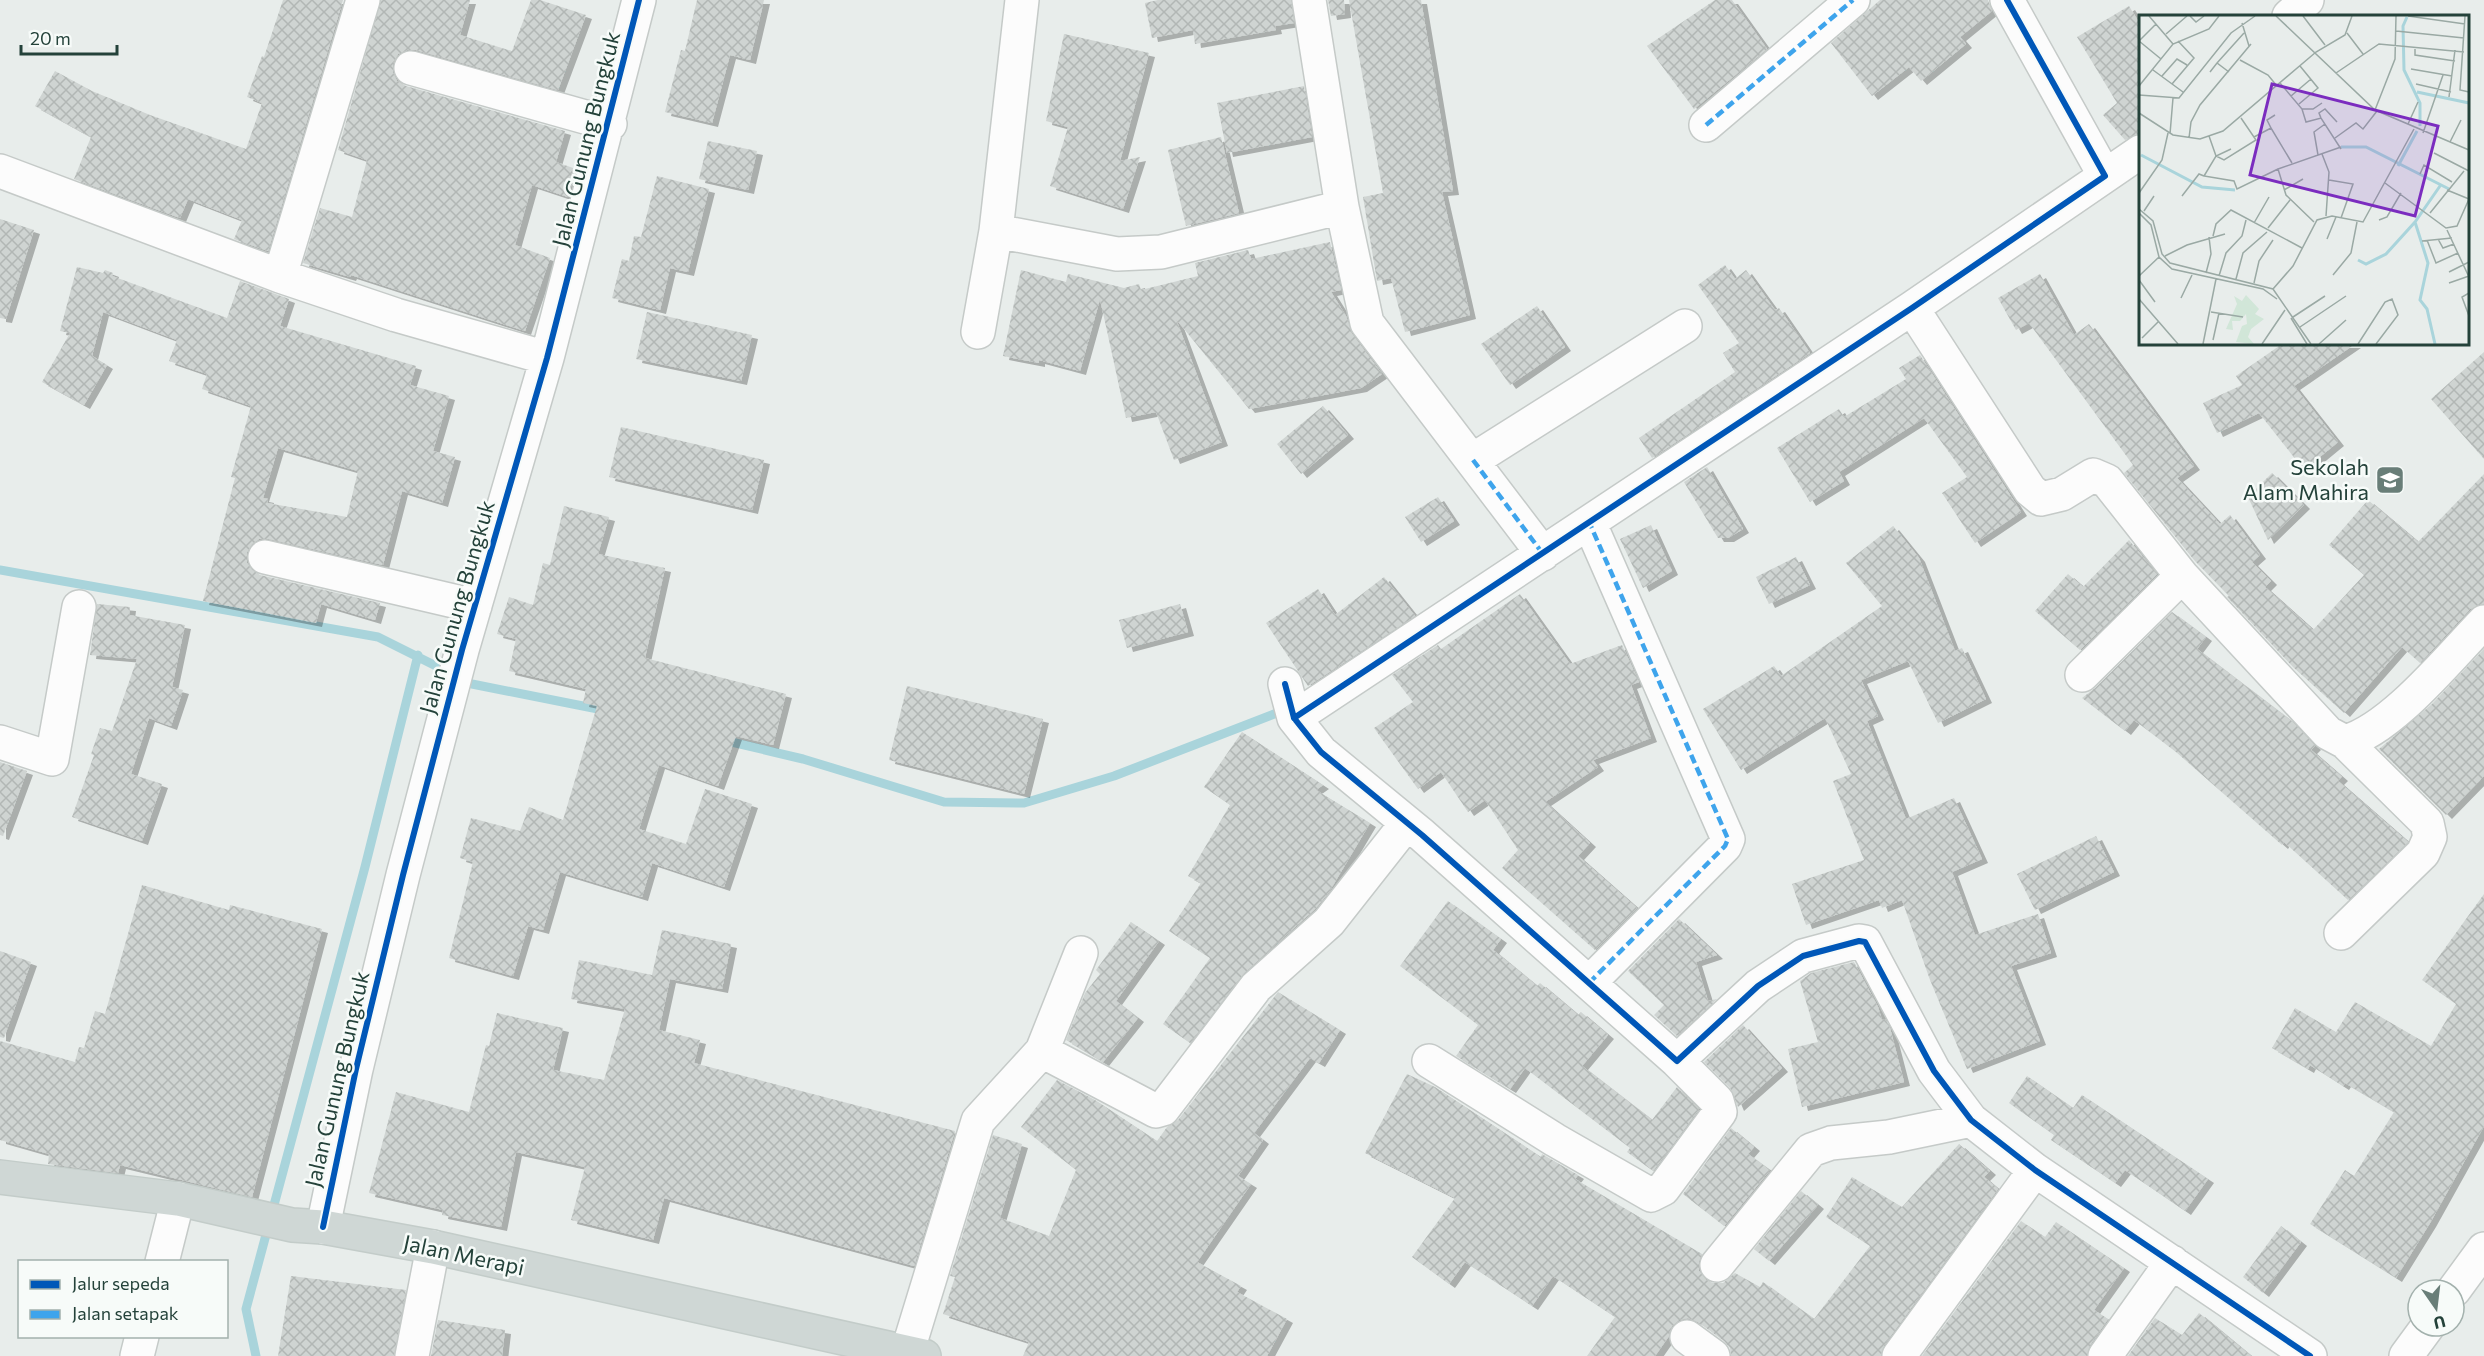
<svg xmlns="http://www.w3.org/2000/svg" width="2484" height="1356" viewBox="0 0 2484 1356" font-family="Commissioner,sans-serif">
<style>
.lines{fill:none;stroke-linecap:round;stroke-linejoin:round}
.stream{stroke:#a9d4db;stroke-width:9}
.building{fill:url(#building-cross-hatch);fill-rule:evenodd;filter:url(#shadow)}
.minor-casing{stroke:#c5cac8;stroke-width:36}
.major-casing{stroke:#c3ccc9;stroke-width:36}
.minor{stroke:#fcfcfc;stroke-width:33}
.major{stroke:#cfd7d5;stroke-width:33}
.quiet{stroke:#3ea4ec;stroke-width:4.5;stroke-dasharray:9 4.5;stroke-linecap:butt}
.cycleway-casing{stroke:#f7fbf9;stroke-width:10}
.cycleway{stroke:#0057b8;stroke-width:6}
.labels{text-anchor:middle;stroke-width:5;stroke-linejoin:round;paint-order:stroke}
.street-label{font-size:22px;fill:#24423a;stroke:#f7fbf9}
.poi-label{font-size:22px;fill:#24423a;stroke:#f7fbf9;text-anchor:end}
.inset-river{fill:none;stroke:#a9d4db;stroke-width:3}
.inset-road{fill:none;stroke:#9aa9a4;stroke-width:1.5}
.view{fill:#7b2cbf;fill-opacity:0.15;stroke:#7b2cbf;stroke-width:3}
.inset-edge{fill:none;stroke:#24423a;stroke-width:3}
</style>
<defs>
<pattern id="building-cross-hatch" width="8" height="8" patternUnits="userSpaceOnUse" patternTransform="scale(1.5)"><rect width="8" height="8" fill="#cfd4d2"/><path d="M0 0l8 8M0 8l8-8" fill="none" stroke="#b2b7b5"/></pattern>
<filter id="shadow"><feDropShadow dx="6" dy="4" stdDeviation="0" flood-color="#0004"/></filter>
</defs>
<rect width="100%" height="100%" fill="#e8edeb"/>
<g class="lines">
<path class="stream" d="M 0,570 L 378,637 L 472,684 L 608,711
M 723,740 L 803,759 L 944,802 L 1024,803 L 1114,776 L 1287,709
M 256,1356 L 246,1309 L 365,867 L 418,655"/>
</g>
<path class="building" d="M 283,0 L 343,0 L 268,251 L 234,239 L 242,220 L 188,199 L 180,218 L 74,179 L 91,137 L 35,106 L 55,71 L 92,91 L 150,115 L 246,149 L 262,103 L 247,97 L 262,56 L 264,57 Z
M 381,0 L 470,0 L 460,35 L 512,51 L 531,0 L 540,0 L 586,15 L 558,90 L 416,50 L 407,50 L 398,54 L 393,63 L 393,73 L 397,81 L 406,86 L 565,131 L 556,162 L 576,169 L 568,197 L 532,185 L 515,245 L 550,258 L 525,331 L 351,275 L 350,277 L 303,263 L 320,208 L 352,217 L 367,160 L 338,150 Z
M 697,0 L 764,0 L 750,60 L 730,55 L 712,123 L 665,112 L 681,50 L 685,51 Z
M 1158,0 L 1291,0 L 1294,23 L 1275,26 L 1276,30 L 1195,44 L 1193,30 L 1152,38 L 1145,3 Z
M 1328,0 L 1344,0 L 1345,14 L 1331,16 Z
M 1349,0 L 1421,0 L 1453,191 L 1442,192 L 1470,315 L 1405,332 L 1391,278 L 1377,281 L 1363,197 L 1383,193 Z
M 1715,0 L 1732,0 L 1767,49 L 1694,109 L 1647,46 Z
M 1880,0 L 1988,0 L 1992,11 L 1960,37 L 1966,44 L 1921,81 L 1909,67 L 1872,96 L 1831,43 Z
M 2129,6 L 2140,24 L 2140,134 L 2125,140 L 2103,115 L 2117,103 L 2077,37 Z
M 1064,34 L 1149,53 L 1120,161 L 1140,157 L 1123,209 L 1050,186 L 1068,127 L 1046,121 Z
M 1304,86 L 1312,137 L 1227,153 L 1217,103 Z
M 1221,137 L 1239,213 L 1186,226 L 1168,150 Z
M 708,141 L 757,151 L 748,190 L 699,179 Z
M 657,176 L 709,189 L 688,272 L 670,268 L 660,310 L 612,298 L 622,259 L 629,261 L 634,236 L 641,237 Z
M 0,219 L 34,230 L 6,319 L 0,318 Z
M 1330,242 L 1341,290 L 1331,292 L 1346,316 L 1352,334 L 1382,374 L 1361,388 L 1249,409 L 1176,319 L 1222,442 L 1174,460 L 1156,412 L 1126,418 L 1100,299 L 1080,371 L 1039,360 L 1039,363 L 1003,356 L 1021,270 L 1066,282 L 1068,274 L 1124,288 L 1139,284 L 1141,290 L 1198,276 L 1195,263 L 1248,250 L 1251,259 Z
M 1725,265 L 1735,279 L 1746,270 L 1775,310 L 1779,308 L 1810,353 L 1652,458 L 1639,438 L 1735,372 L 1723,353 L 1739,343 L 1698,285 Z
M 77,267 L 103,273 L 105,270 L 113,273 L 112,276 L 227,318 L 240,281 L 289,299 L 280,326 L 416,366 L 410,385 L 449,396 L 433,451 L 455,457 L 442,503 L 402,491 L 383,565 L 269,539 L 259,539 L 252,544 L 247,552 L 247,563 L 252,570 L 260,575 L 380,603 L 375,620 L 321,604 L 316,623 L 203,601 L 235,478 L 231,477 L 251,406 L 202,389 L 207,374 L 169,361 L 177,340 L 103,312 L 92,356 L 107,365 L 84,405 L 42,382 L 70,333 L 60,331 ZM 278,448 L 358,471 L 347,517 L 267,503 L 268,499 L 263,498 Z
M 2040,274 L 2074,335 L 2089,324 L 2194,466 L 2177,478 L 2220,524 L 2230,515 L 2260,555 L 2252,562 L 2271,581 L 2265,587 L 2313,630 L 2364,575 L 2329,545 L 2368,500 L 2418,542 L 2484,474 L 2484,604 L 2470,609 L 2420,663 L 2402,647 L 2344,713 L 2293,667 L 2227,597 L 2229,596 L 2194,560 L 2124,473 L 2133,465 L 2029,323 L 2016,330 L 1998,298 Z
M 1537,306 L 1565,347 L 1510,385 L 1481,344 Z
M 647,312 L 752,335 L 741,381 L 636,359 Z
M 2282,344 L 2355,344 L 2294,386 L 2338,442 L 2304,470 L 2259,413 L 2217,433 L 2203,403 L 2242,385 L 2236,376 Z
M 2484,352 L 2484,459 L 2431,399 Z
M 1920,355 L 2021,512 L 1975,543 L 1942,493 L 1967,477 L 1924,418 L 1839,472 L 1844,481 L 1810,502 L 1777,448 L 1839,409 L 1844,417 L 1906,379 L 1899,368 Z
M 1323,406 L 1348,435 L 1301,474 L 1277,444 Z
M 621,427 L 764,460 L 752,510 L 609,477 Z
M 1707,467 L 1743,529 L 1728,538 L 1718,538 L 1684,482 Z
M 2272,473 L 2304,505 L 2268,540 L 2248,497 Z
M 1438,497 L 1454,521 L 1421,542 L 1405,517 Z
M 564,506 L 609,517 L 598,554 L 665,568 L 645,658 L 786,694 L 773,745 L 736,736 L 718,786 L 659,765 L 639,829 L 686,844 L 705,789 L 752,804 L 724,887 L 652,863 L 642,897 L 560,872 L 543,930 L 528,926 L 513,976 L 449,958 L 473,862 L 460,858 L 471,818 L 520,831 L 529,807 L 563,820 L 597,706 L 583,703 L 586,689 L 509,671 L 516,639 L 497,634 L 509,597 L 533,605 L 543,563 L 550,565 Z
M 1651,525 L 1672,571 L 1643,588 L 1620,539 Z
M 1893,526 L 1919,558 L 1955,651 L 1962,648 L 1986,699 L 1938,723 L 1908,661 L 1861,680 L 1878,716 L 1867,721 L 1906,819 L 1954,798 L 1982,859 L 1952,872 L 1975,935 L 2038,914 L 2051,953 L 2011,966 L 2040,1041 L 1967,1069 L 1930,980 L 1902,900 L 1882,908 L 1879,900 L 1806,925 L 1792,884 L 1864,860 L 1833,781 L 1851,774 L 1825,718 L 1741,770 L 1703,709 L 1774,666 L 1781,676 L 1882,606 L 1846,563 Z
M 2129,540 L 2157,574 L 2080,650 L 2035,611 L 2068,574 L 2083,587 Z
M 1796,557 L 1810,585 L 1769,604 L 1756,577 Z
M 1384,577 L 1415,616 L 1308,686 L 1266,623 L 1318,589 L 1335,615 Z
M 1520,594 L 1570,664 L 1622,645 L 1639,682 L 1631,685 L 1651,738 L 1593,760 L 1598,767 L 1545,802 L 1590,843 L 1578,856 L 1637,908 L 1595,950 L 1502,868 L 1518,850 L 1485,800 L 1468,812 L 1441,772 L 1418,789 L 1374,728 L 1413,702 L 1392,675 L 1438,645 L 1441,649 Z
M 97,604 L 130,607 L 129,615 L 185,625 L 172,687 L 183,690 L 171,726 L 149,718 L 131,774 L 162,784 L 142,841 L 72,817 L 94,755 L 91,754 L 100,728 L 112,731 L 137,659 L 90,655 Z
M 1180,604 L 1188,632 L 1127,648 L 1119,620 Z
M 2172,612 L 2206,637 L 2197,649 L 2294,723 L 2315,746 L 2311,750 L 2342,777 L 2338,781 L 2408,842 L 2348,900 L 2284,842 L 2282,845 L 2176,752 L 2134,720 L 2125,731 L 2082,698 L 2095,688 Z
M 2484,649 L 2484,776 L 2446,815 L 2379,749 L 2432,704 Z
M 907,686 L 1043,719 L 1024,794 L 889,760 Z
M 1242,732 L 1323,785 L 1316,790 L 1370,823 L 1329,892 L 1315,909 L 1244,973 L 1190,1043 L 1163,1024 L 1210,958 L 1169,931 L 1201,883 L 1188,876 L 1230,805 L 1204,787 Z
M 0,762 L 27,771 L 3,836 L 0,835 Z
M 2096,836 L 2114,872 L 2035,910 L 2017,874 Z
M 142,885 L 229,910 L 230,905 L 322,929 L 252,1197 L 120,1165 L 118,1173 L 48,1164 L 49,1154 L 0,1140 L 0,1041 L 75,1062 L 79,1047 L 84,1048 L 95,1011 L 105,1014 Z
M 2484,894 L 2484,1126 L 2430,1223 L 2396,1278 L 2310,1224 L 2345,1170 L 2354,1176 L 2394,1112 L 2345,1083 L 2343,1086 L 2310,1065 L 2308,1069 L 2272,1048 L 2295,1008 L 2336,1032 L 2355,1002 L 2431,1046 L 2456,1004 L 2422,980 Z
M 1448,901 L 1501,939 L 1493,950 L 1537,986 L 1540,983 L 1578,1015 L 1581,1012 L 1608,1035 L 1582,1066 L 1652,1120 L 1677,1087 L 1699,1109 L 1653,1171 L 1627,1152 L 1630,1148 L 1525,1068 L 1510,1089 L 1456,1056 L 1478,1025 L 1400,966 Z
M 1679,919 L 1717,955 L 1696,962 L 1708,1001 L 1717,999 L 1677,1036 L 1654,1015 L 1664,1005 L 1628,971 Z
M 1131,922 L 1159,941 L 1116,1001 L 1138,1018 L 1103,1062 L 1066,1040 L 1085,993 L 1100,974 L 1096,970 Z
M 662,930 L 731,944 L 722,989 L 670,979 L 659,1030 L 700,1040 L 694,1063 L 955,1131 L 914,1266 L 664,1198 L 653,1240 L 571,1220 L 585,1167 L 516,1152 L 501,1227 L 442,1215 L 443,1210 L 369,1193 L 396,1092 L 469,1112 L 486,1045 L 489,1046 L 497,1013 L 563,1028 L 553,1070 L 604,1080 L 625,1009 L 571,999 L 579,960 L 652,975 Z
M 0,951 L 31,962 L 4,1038 L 0,1037 Z
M 1854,962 L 1878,1007 L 1882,1020 L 1885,1019 L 1890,1028 L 1904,1082 L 1802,1107 L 1788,1049 L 1818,1042 L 1800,981 L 1811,973 Z
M 1278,992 L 1340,1030 L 1319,1063 L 1310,1058 L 1254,1133 L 1263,1140 L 1238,1176 L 1251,1184 L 1197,1262 L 1241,1286 L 1237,1292 L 1287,1319 L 1267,1356 L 1023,1356 L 1029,1342 L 943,1314 L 955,1277 L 950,1276 L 993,1135 L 1022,1144 L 1000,1218 L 1049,1236 L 1076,1170 L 1021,1127 L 1057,1080 L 1095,1100 L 1157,1141 L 1167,1127 L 1178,1120 Z
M 1743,1025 L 1782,1068 L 1738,1107 L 1730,1088 L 1704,1062 Z
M 1407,1074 L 1435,1087 L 1541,1157 L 1542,1154 L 1578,1175 L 1575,1179 L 1702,1254 L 1699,1261 L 1699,1271 L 1706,1280 L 1713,1283 L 1723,1283 L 1735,1273 L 1760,1287 L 1763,1282 L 1814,1319 L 1870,1246 L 1826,1217 L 1852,1177 L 1902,1207 L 1959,1144 L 1990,1171 L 1984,1177 L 1998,1189 L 1884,1345 L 1881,1356 L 1731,1356 L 1730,1348 L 1724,1341 L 1698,1322 L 1688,1318 L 1679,1320 L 1672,1326 L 1669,1336 L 1655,1356 L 1587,1356 L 1615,1317 L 1553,1276 L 1532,1306 L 1465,1262 L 1449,1284 L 1412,1257 L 1455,1198 L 1365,1153 Z
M 2027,1076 L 2073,1108 L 2082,1095 L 2208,1179 L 2185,1211 L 2125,1170 L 2115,1183 L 2051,1140 L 2054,1135 L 2009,1103 Z
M 1731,1128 L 1754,1147 L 1748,1154 L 1770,1170 L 1724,1226 L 1683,1194 Z
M 1801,1191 L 1818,1205 L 1769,1261 L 1754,1249 Z
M 2021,1221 L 2045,1237 L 2056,1222 L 2124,1268 L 2094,1310 L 2108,1319 L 2090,1345 L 2087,1356 L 1922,1356 Z
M 2281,1226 L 2301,1242 L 2263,1293 L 2243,1277 Z
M 291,1276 L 406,1290 L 394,1356 L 278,1356 Z
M 2199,1313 L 2251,1356 L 2128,1356 L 2155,1318 L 2182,1335 Z
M 438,1320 L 505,1330 L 502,1356 L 431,1356 Z"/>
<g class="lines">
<g class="minor-casing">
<path id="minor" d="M 1022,0 L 996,231 L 1117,254 L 1161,252 L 1342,207
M 1309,0 L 1342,207 L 1367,323 L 1543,554
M 2289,16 L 2307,0
M 411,68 L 610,124
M 1706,125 L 1853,0
M 0,171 L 280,276 L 396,315 L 547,358
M 2105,176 L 2140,152
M 280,276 L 363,0
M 1912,308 L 2030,490 L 2041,499 L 2062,494 L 2093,475 L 2107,481 L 2182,576 L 2328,733 L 2345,742 C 2392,729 2449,658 2484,622
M 978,332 L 996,231
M 1473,460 L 1685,326
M 265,557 L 475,606
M 2082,675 L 2182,576
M 1285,684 L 1294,718 L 1321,752 L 1422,835 L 1677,1061 L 1758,986 L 1803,956 L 1859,941 L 1865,942 L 1934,1071 L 1971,1120 L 2035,1170 L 2310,1356
M 1294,718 L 1912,308 L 2105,176 L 2007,0
M 0,742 L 52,759 L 79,607
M 2341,933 L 2423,853 L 2430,837 L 2427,823 L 2345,742
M 1589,983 L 1725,846 L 1728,839 L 1590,524
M 1042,1051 L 1081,953
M 1429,1061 L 1555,1140 L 1651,1195 L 1663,1189 L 1720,1112 L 1717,1101 L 1677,1061
M 323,1227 L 356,1069 L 403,875 L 462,650 L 547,358 L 639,0
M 162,1262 L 178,1199
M 1717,1265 L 1811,1150 L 1831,1143 L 1889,1137 L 1971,1120
M 2454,1290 L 2484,1249
M 1687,1337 L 1713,1356
M 907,1353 L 978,1121 L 1042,1051 L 1156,1111 L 1163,1109 L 1256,987 L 1329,922 L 1407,823
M 137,1356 L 142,1336
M 412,1356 L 433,1247
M 1899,1356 L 2035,1170
M 2105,1356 L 2172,1262
M 2406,1356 L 2428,1326"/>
</g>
<g class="major-casing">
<path id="major" d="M 0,1177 L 178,1199 L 292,1225 L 323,1227 L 433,1247 L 924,1356"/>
</g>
<use href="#minor" class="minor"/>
<use href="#major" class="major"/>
<path class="quiet" d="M 1706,125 L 1853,0
M 1473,460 L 1543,554
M 1589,983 L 1725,846 L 1728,839 L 1590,524"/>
<g class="cycleway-casing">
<path id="cycleway" d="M 1285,684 L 1294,718 L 1321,752 L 1422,835 L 1677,1061 L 1758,986 L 1803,956 L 1859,941 L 1865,942 L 1934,1071 L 1971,1120 L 2035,1170 L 2310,1356
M 1294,718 L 1912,308 L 2105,176 L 2007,0
M 323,1227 L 356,1069 L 403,875 L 462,650 L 547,358 L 639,0"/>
</g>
<use href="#cycleway" class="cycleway"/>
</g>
<defs>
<g id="school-square" transform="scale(1.5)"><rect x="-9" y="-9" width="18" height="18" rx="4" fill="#697e78" stroke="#f7fbf9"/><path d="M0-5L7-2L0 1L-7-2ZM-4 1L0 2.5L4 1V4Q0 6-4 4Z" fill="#fff"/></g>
</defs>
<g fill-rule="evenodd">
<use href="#school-square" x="2390" y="480"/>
</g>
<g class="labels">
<g class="street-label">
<text transform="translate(586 139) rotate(-76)" y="8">Jalan Gunung Bungkuk</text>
<text transform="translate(457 607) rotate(-74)" y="8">Jalan Gunung Bungkuk</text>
<text transform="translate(337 1079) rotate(-77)" y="8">Jalan Gunung Bungkuk</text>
<text transform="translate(464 1255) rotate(12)" y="8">Jalan Merapi</text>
</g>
<g class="poi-label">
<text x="2369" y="475">Sekolah<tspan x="2369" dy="25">Alam Mahira</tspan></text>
</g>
</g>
<g transform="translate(2139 15)">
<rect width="330" height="330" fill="#e8edeb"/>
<path d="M 107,280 L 120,294 L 116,299 L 125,304 L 112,314 L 109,322 L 115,329 L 97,327 L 103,311 L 108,309 L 107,299 L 101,306 L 93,306 L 94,315 L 87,314 L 98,289 L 95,281 L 103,286 Z" fill="#d1e6d8"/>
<path class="inset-river" d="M 268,2 L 264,11 L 265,55 L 281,88 L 281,111M 278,77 L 330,88M 202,132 L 227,132 L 310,174M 2,140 L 63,172 L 96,175M 259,151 L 278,116M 276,207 L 289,248 L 281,285 L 288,294 L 296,329M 219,245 L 227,249 L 247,239 L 276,207 L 301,171"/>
<path class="inset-road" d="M 10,1 L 34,29M 51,1 L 57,7 L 65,1M 137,1 L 236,95 L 330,135M 164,1 L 186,30M 269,1 L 326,9M 326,1 L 321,75 L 330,77M 103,8 L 110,31M 257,16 L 325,23M 208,18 L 224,39M 27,19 L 48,1M 0,26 L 22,44M 0,26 L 17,9M 276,32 L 276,40 L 316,46M 101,45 L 129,60 L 138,71M 78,48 L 105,18M 272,54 L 313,61M 14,55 L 44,77M 71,57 L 78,48 L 90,57M 197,58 L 240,29 L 325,37M 23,61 L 38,44 L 48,50M 141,68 L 163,94 L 167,107 L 182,103 L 202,134M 33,69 L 55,43 L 39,26M 277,69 L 312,77M 0,71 L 34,29 L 70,14 L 80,1M 0,80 L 40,83 L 92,18 L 116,1M 152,81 L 172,64M 310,82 L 316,35M 160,89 L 179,73 L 161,51M 163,94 L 174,94 L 183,88M 236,95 L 256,44 L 257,1M 0,98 L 34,120 L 61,124 L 84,116 L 177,37 L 206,20 L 213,1M 182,103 L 180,98 L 186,94 L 198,107M 269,109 L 279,87M 132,113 L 128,105 L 136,100M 284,118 L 304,60M 31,119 L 34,83M 70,121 L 77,141 L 85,145 L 117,125 L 102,103M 115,122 L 132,113 L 153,148M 50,123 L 52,107 L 61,90 L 112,29M 196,123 L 217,108 L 224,114 L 238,96M 311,127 L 322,105M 92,134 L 77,141 L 65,161 L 95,166 L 98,174 L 139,154M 295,138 L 330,156M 183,139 L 190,157 L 187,201M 179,140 L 175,117 L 186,109M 281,159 L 285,150 L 313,167M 190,165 L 214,169 L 202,203M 246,168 L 307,213 L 318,211 L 330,184M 145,175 L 164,164M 308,175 L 330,184M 0,178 L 23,145 L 29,118M 43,181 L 60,159 L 65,161M 0,194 L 14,206 L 23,239 L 31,248 L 134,274 L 172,329M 5,196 L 15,181M 0,198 L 12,210 L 20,242 L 33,254 L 124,274 L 138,284M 291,198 L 325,156M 240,205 L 248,202 L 262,178M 175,207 L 147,180 L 139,154 L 202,132M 115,208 L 130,182M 129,213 L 151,185M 308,215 L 330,262M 74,221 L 77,209 L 92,195 L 163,233M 188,224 L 197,202M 299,224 L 304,233 L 315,229M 288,225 L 297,248 L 319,238M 283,226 L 313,223M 26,241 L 48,230 L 86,219M 310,257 L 330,247M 67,258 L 72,239 L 70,222M 194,260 L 212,238 L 218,207M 0,261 L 20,242M 80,261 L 87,238 L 103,221 L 107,205M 97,264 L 104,238 L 128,217M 0,265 L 16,287M 115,268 L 120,246 L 134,225M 310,268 L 330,261M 134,274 L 154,251 L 178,205 L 193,201 L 224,207 L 275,114M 330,278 L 323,282 L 330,301M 42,283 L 53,260M 0,284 L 39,329M 72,297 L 104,302M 154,302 L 186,281M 152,303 L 168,329M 161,312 L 207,281M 3,323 L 19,307M 74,325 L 80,298M 64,329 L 77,264M 123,329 L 146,295M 180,329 L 207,305M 219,329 L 246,287 L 253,284 L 259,300 L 237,329"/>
<path class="view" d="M 133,69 L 299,111 L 276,201 L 111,160 Z"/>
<rect width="330" height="330" class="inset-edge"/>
</g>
<rect x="18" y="1260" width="210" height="78" fill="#f7fbf9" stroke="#a3b1ad" stroke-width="1.5"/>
<rect x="30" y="1280" width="30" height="9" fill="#0057b8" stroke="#a3b1ad" stroke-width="1.5"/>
<text x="72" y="1290" font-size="18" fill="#24423a">Jalur sepeda</text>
<rect x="30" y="1310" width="30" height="9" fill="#3ea4ec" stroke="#a3b1ad" stroke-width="1.5"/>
<text x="72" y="1320" font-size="18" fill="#24423a">Jalan setapak</text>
<g transform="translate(2436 1308) rotate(166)"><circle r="28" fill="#f7fbf9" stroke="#a3b1ad" stroke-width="1.5"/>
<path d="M0-4.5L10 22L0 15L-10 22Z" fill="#697e78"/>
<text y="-9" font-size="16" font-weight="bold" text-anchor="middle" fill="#24423a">U</text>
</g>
<path d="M21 45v9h96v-9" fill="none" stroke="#24423a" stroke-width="3"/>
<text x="30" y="45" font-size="18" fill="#24423a" stroke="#f7fbf9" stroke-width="4.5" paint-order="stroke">20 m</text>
</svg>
